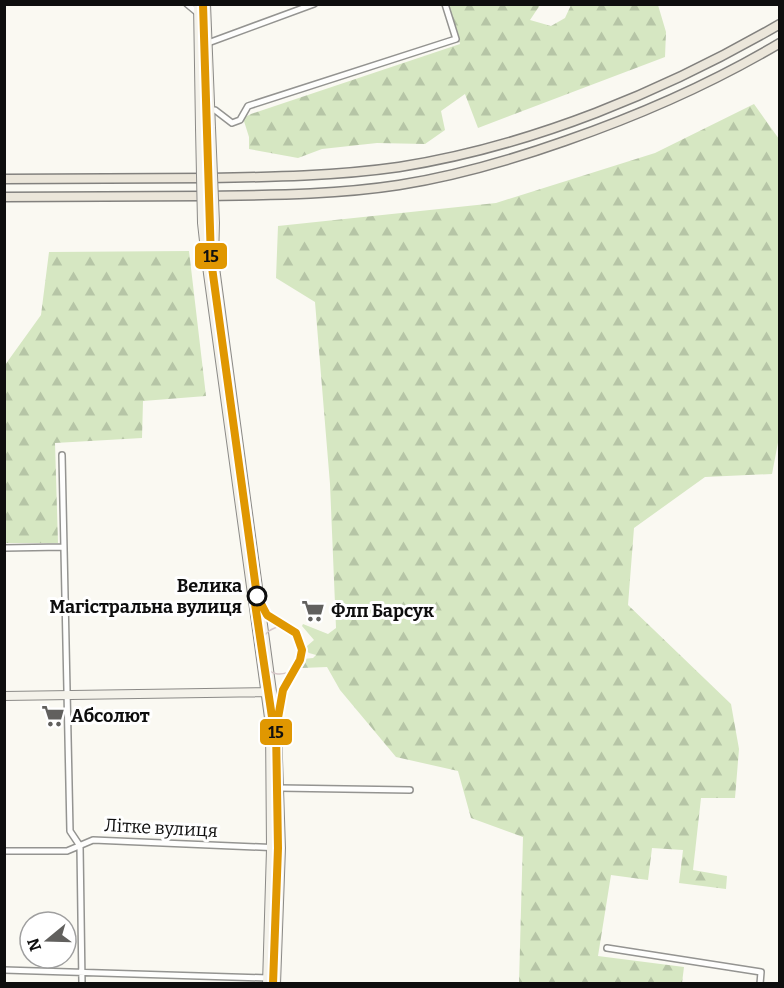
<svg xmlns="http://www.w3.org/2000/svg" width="784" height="988" viewBox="0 0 784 988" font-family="Bitter,serif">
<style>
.forest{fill:url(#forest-firs)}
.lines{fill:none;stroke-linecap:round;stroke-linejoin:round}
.street-casing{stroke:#949491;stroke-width:8}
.secondary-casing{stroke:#8b8a87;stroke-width:10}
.primary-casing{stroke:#82817e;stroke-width:11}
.street{stroke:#fefefd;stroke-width:5}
.secondary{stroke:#f4f2ea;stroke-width:8}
.primary{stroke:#ebe6da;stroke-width:8}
.tram{stroke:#d6c6c7;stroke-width:1.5}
.secondary-bridge-casing{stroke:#8b8a87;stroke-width:10;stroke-linecap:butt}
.secondary-bridge{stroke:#f4f2ea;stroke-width:8}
.tram-1-casing{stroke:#fff;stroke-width:12}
.tram-1{stroke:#e09701;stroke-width:8}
.stop-dot{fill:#fff;stroke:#0e0e0e;stroke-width:3}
.labels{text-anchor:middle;stroke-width:6;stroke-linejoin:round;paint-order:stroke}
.stop-label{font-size:18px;font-weight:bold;fill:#0e0e0e;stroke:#fff;text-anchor:end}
.poi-label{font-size:18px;font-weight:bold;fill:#0e0e0e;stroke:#fff;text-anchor:start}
.street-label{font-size:18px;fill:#0e0e0e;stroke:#fff}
.line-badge{stroke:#fff;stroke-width:2}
.pale-badge-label{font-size:16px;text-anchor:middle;font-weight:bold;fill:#111}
</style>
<defs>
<pattern id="forest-firs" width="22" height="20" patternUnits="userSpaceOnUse" patternTransform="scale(1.5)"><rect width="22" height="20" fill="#d6e7c2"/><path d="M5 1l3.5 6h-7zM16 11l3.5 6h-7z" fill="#b6c5a6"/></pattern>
</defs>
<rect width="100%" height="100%" fill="#faf9f2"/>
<path class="forest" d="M 449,5 L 540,5 L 530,20 L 551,26 L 565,18 L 571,5 L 658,5 L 666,32 L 665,57 L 478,128 L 465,94 L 441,111 L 445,130 L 425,144 L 377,143 L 322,149 L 298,158 L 249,149 L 249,137 L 243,118 L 251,114 L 460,44 Z
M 754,104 L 779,139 L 780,432 L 772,474 L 705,477 L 634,528 L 628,605 L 731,704 L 739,749 L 735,798 L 701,798 L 693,870 L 727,876 L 726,889 L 679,883 L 683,850 L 652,848 L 648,880 L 611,875 L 598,956 L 684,967 L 682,983 L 519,983 L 523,837 L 471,818 L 458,771 L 396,757 L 340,690 L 327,667 L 302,668 L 300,665 L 303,659 L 313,658 L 316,655 L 309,653 L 306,650 L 307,646 L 314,640 L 302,626 L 303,624 L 328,634 L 336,628 L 330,484 L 315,302 L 276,278 L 278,226 L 496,203 L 655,153 Z
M 189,251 L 206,396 L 143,401 L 142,438 L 55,443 L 58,543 L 5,543 L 5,365 L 41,315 L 49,252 Z"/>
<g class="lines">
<g class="street-casing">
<path id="street" d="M 187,4 L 199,14
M 199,43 L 208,43 L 314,4
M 200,105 L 210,110 L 215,110 L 232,123 L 240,120 L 248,106 L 456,39 L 445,4
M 62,455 L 70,831 L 80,846 L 82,984
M 4,548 L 63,547
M 279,788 L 410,790
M 4,851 L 67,851 L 93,840 L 281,848
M 607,948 L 761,972 L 760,984
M 4,970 L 268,978"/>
</g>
<g class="secondary-casing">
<path id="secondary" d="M 198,4 L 200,128
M 206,4 L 211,128
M 206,259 L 270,725 L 271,849 L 267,984
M 214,260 L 277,729 L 281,848 L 276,984
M 4,696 L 267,692"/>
</g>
<g class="primary-casing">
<path id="primary" d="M 4,179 C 73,179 141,178 209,178 C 272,177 336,176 399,167 C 532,146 665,91 780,24
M 4,197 C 71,197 138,196 204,196 C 269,195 334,195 399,185 C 456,176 511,160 565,141 C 640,115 711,84 780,43"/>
</g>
<use href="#street" class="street"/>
<use href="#secondary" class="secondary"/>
<use href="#primary" class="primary"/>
<path class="tram" d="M 261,645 C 263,632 272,628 284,625
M 263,662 C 269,676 282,677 294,669"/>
<g class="secondary-bridge-casing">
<path id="secondary-bridge" d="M 200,128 L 202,223 L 206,259
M 211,128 L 215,223 L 214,260"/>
</g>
<use href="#secondary-bridge" class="secondary-bridge"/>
<g class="tram-1-casing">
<path id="tram-1" d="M 203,4 L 211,260 L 257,596 L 267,615 L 296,633 L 302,650 L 300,660 L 283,690 L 276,729 L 278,848 L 273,984
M 254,597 L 272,717"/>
</g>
<use href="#tram-1" class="tram-1"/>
</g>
<defs>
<g id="supermarket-bare" transform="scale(1.8)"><path d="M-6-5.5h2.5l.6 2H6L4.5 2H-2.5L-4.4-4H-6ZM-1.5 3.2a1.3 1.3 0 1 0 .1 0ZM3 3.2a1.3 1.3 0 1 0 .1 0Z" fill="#61605e" stroke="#fff" stroke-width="2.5" paint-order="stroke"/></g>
</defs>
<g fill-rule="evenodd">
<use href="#supermarket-bare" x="313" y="611"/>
<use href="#supermarket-bare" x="53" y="716"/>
</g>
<circle class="stop-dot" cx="257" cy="596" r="9"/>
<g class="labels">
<g class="stop-label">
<text x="242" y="592">Велика<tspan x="242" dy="21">Магістральна вулиця</tspan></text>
</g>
<g class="poi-label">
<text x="331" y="617">Флп Барсук</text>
<text x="71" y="722">Абсолют</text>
</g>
<g class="street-label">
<text transform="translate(161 828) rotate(3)" y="6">Літке вулиця</text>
</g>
</g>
<g class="line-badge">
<rect x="194" y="242" width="34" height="28" rx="6" fill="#e09701"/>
<rect x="259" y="718" width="34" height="28" rx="6" fill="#e09701"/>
</g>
<g class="pale-badge-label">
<text x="211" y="262">15</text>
<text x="276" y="738">15</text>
</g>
<rect width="784" height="988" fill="none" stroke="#0e0e0e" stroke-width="12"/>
<g transform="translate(48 940) rotate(251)"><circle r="28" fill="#ffffff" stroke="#9f9f9f" stroke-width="1.5"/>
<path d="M0-4.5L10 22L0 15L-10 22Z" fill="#61605e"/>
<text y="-9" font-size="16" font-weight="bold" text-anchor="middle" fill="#0e0e0e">N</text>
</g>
</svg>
